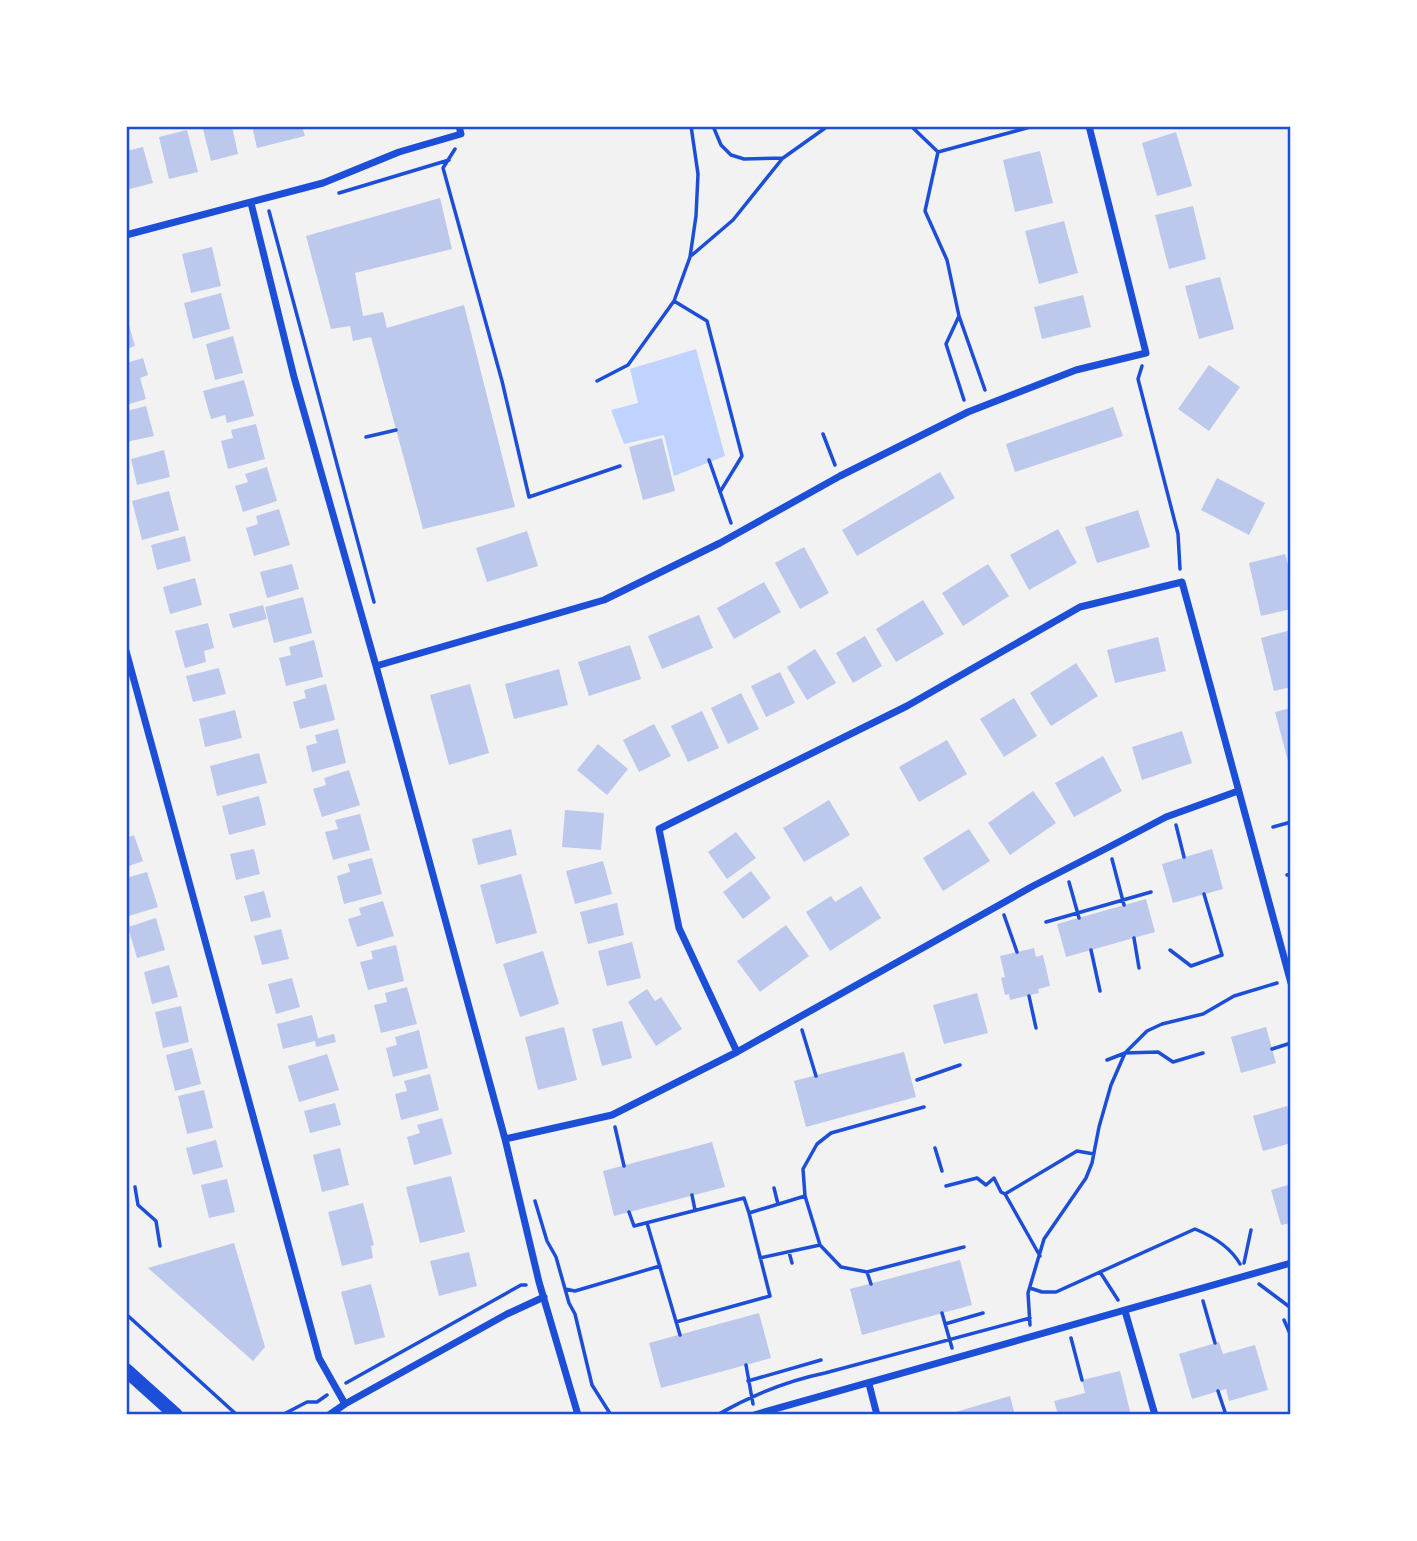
<svg xmlns="http://www.w3.org/2000/svg" width="1417" height="1541" viewBox="0 0 1417 1541" font-family="'Sofia Sans Condensed',sans-serif">
<style>
.water{fill:#bfd3fe}
.building{fill:#bdc9ec}
.lines{fill:none;stroke-linecap:round;stroke-linejoin:round}
.path{stroke:#1d4ed8;stroke-width:3.5}
.minor{stroke:#1d4ed8;stroke-width:7}
.primary{stroke:#1d4ed8;stroke-width:14}
.neatline{fill:none;stroke:#1d4ed8;stroke-width:2.5}
</style>
<rect width="100%" height="100%" fill="#f2f2f2"/>
<path class="water" d="M 696,349 L 725,456 L 674,476 L 664,435 L 624,444 L 611,410 L 638,403 L 630,369 Z"/>
<path class="building" d="M 214,126 L 232,126 L 238,154 L 211,161 L 203,129 Z
M 252,126 L 302,126 L 305,136 L 257,148 Z
M 187,130 L 198,172 L 169,179 L 159,137 Z
M 1176,132 L 1192,186 L 1157,196 L 1142,143 Z
M 143,147 L 153,183 L 126,190 L 126,151 Z
M 1040,151 L 1053,203 L 1015,212 L 1003,160 Z
M 440,198 L 452,249 L 355,273 L 363,316 L 383,312 L 387,328 L 464,305 L 515,507 L 423,529 L 371,337 L 353,341 L 350,326 L 331,329 L 306,236 Z
M 1193,206 L 1206,259 L 1169,269 L 1155,215 Z
M 1064,221 L 1078,273 L 1039,284 L 1025,231 Z
M 212,247 L 221,286 L 191,293 L 182,254 Z
M 1220,277 L 1234,329 L 1199,339 L 1185,286 Z
M 221,293 L 230,329 L 193,339 L 184,303 Z
M 1083,295 L 1091,327 L 1042,339 L 1034,307 Z
M 126,315 L 135,346 L 126,349 Z
M 233,336 L 243,373 L 215,380 L 206,344 Z
M 143,358 L 148,375 L 140,378 L 146,399 L 126,405 L 126,363 Z
M 1209,365 L 1240,387 L 1209,431 L 1178,409 Z
M 244,380 L 254,416 L 227,423 L 225,415 L 211,419 L 203,391 Z
M 146,406 L 154,436 L 126,442 L 126,411 Z
M 1113,407 L 1123,436 L 1015,472 L 1006,444 Z
M 256,424 L 265,459 L 228,469 L 221,441 L 233,438 L 231,430 Z
M 662,438 L 675,491 L 643,500 L 629,447 Z
M 164,450 L 170,477 L 137,485 L 131,459 Z
M 267,467 L 277,501 L 243,512 L 235,486 L 248,482 L 245,474 Z
M 940,472 L 955,498 L 857,556 L 842,530 Z
M 1217,478 L 1265,503 L 1249,535 L 1201,510 Z
M 169,491 L 179,530 L 142,540 L 132,501 Z
M 279,509 L 290,545 L 254,556 L 246,528 L 258,524 L 256,516 Z
M 1138,510 L 1150,547 L 1097,563 L 1085,527 Z
M 1058,529 L 1077,563 L 1029,590 L 1010,555 Z
M 527,531 L 538,566 L 487,582 L 476,548 Z
M 185,536 L 191,561 L 157,570 L 151,545 Z
M 804,547 L 829,593 L 800,609 L 775,563 Z
M 1285,554 L 1291,576 L 1291,609 L 1261,616 L 1249,563 Z
M 292,564 L 299,589 L 267,598 L 260,572 Z
M 988,564 L 1009,596 L 963,626 L 942,593 Z
M 195,578 L 202,605 L 170,614 L 163,587 Z
M 764,582 L 781,612 L 734,639 L 717,608 Z
M 303,597 L 312,633 L 274,643 L 265,607 Z
M 923,600 L 944,634 L 896,662 L 876,629 Z
M 263,605 L 267,619 L 233,628 L 229,614 Z
M 699,615 L 713,648 L 662,669 L 648,636 Z
M 208,623 L 214,648 L 204,651 L 206,662 L 185,668 L 175,631 Z
M 1291,630 L 1291,687 L 1274,691 L 1261,638 Z
M 865,636 L 882,666 L 853,683 L 836,653 Z
M 1158,637 L 1166,671 L 1115,683 L 1107,650 Z
M 314,640 L 323,677 L 286,686 L 279,658 L 291,655 L 289,647 Z
M 630,645 L 641,679 L 589,696 L 578,662 Z
M 815,649 L 836,683 L 807,700 L 787,667 Z
M 1076,663 L 1098,696 L 1051,726 L 1030,693 Z
M 219,668 L 226,694 L 193,702 L 186,676 Z
M 559,669 L 568,705 L 514,719 L 505,684 Z
M 780,672 L 795,703 L 766,717 L 751,686 Z
M 326,684 L 335,720 L 300,729 L 293,702 L 306,698 L 304,690 Z
M 470,684 L 489,753 L 449,765 L 430,695 Z
M 741,693 L 759,729 L 728,744 L 711,708 Z
M 1014,698 L 1037,736 L 1004,757 L 980,719 Z
M 1291,708 L 1291,765 L 1289,765 L 1275,712 Z
M 235,710 L 242,738 L 205,747 L 199,719 Z
M 702,711 L 719,748 L 688,762 L 671,726 Z
M 654,724 L 671,756 L 639,772 L 623,740 Z
M 338,729 L 346,763 L 312,772 L 306,746 L 317,743 L 315,735 Z
M 1182,731 L 1192,763 L 1142,780 L 1132,747 Z
M 947,740 L 967,774 L 919,802 L 899,767 Z
M 598,744 L 628,769 L 607,795 L 577,770 Z
M 259,753 L 267,783 L 217,796 L 210,766 Z
M 1103,756 L 1122,791 L 1074,817 L 1055,783 Z
M 349,770 L 360,805 L 322,817 L 313,789 L 326,785 L 324,778 Z
M 1033,791 L 1056,823 L 1010,855 L 988,823 Z
M 259,796 L 266,825 L 229,835 L 222,806 Z
M 829,800 L 850,835 L 804,862 L 783,828 Z
M 565,810 L 604,813 L 601,850 L 562,847 Z
M 360,814 L 370,850 L 333,860 L 325,832 L 338,829 L 335,820 Z
M 511,829 L 517,855 L 478,865 L 472,839 Z
M 969,829 L 990,861 L 943,891 L 923,858 Z
M 736,832 L 756,858 L 727,879 L 708,852 Z
M 134,835 L 143,861 L 126,867 L 126,838 Z
M 254,849 L 260,874 L 236,880 L 230,854 Z
M 1212,849 L 1223,889 L 1173,903 L 1162,864 Z
M 372,858 L 382,894 L 344,904 L 337,876 L 350,872 L 348,864 Z
M 603,861 L 612,894 L 575,904 L 566,871 Z
M 751,871 L 771,898 L 743,919 L 723,892 Z
M 147,872 L 158,907 L 126,917 L 126,878 Z
M 521,874 L 537,933 L 496,944 L 480,885 Z
M 861,886 L 881,918 L 830,951 L 806,912 L 831,896 L 835,902 Z
M 264,891 L 271,917 L 251,922 L 244,896 Z
M 1146,899 L 1155,932 L 1066,957 L 1057,924 Z
M 383,901 L 394,936 L 357,947 L 348,919 L 361,915 L 359,908 Z
M 617,903 L 624,935 L 588,944 L 580,912 Z
M 156,918 L 165,950 L 137,958 L 128,927 Z
M 786,925 L 809,956 L 760,992 L 737,961 Z
M 281,929 L 289,959 L 262,965 L 254,936 Z
M 632,942 L 641,978 L 607,986 L 598,951 Z
M 396,945 L 404,981 L 368,990 L 360,962 L 373,959 L 371,951 Z
M 1034,948 L 1036,957 L 1043,955 L 1050,986 L 1038,989 L 1039,993 L 1010,1000 L 1009,994 L 1005,995 L 1001,978 L 1005,977 L 1000,956 Z
M 543,951 L 559,1004 L 520,1017 L 503,964 Z
M 169,965 L 178,997 L 152,1004 L 144,972 Z
M 292,978 L 300,1007 L 276,1014 L 268,984 Z
M 407,987 L 417,1024 L 381,1033 L 374,1005 L 387,1002 L 385,993 Z
M 647,989 L 655,1001 L 661,997 L 682,1029 L 656,1046 L 628,1002 Z
M 977,993 L 988,1033 L 944,1044 L 933,1005 Z
M 181,1006 L 189,1042 L 163,1048 L 155,1012 Z
M 312,1015 L 318,1038 L 334,1034 L 336,1042 L 316,1047 L 315,1041 L 283,1049 L 277,1024 Z
M 622,1021 L 632,1058 L 602,1066 L 592,1029 Z
M 564,1027 L 577,1080 L 538,1090 L 525,1037 Z
M 1266,1027 L 1276,1063 L 1241,1073 L 1231,1037 Z
M 419,1030 L 428,1068 L 393,1077 L 386,1048 L 397,1045 L 395,1037 Z
M 192,1048 L 201,1084 L 175,1091 L 166,1055 Z
M 904,1052 L 916,1097 L 806,1127 L 794,1081 Z
M 327,1054 L 339,1090 L 299,1102 L 288,1066 Z
M 430,1074 L 439,1110 L 401,1120 L 395,1094 L 407,1091 L 404,1081 Z
M 204,1090 L 213,1128 L 187,1134 L 178,1096 Z
M 335,1103 L 341,1125 L 310,1133 L 304,1111 Z
M 1287,1106 L 1291,1120 L 1291,1143 L 1263,1151 L 1253,1116 Z
M 442,1118 L 452,1154 L 414,1165 L 407,1137 L 420,1133 L 417,1125 Z
M 216,1140 L 223,1167 L 193,1175 L 186,1148 Z
M 712,1142 L 725,1187 L 614,1216 L 603,1171 Z
M 340,1148 L 349,1185 L 322,1192 L 313,1155 Z
M 451,1176 L 465,1232 L 420,1243 L 406,1187 Z
M 227,1179 L 235,1212 L 209,1218 L 201,1185 Z
M 1291,1184 L 1291,1223 L 1281,1225 L 1271,1190 Z
M 363,1203 L 374,1245 L 371,1246 L 373,1258 L 342,1266 L 328,1212 Z
M 234,1243 L 265,1347 L 253,1361 L 148,1268 Z
M 469,1252 L 477,1286 L 439,1296 L 430,1261 Z
M 960,1260 L 972,1305 L 862,1335 L 850,1289 Z
M 371,1284 L 385,1337 L 355,1345 L 341,1292 Z
M 759,1313 L 771,1358 L 661,1388 L 649,1343 Z
M 1219,1342 L 1223,1354 L 1255,1345 L 1268,1390 L 1229,1401 L 1226,1389 L 1192,1399 L 1179,1354 Z
M 1120,1371 L 1131,1415 L 1058,1415 L 1054,1401 L 1085,1393 L 1082,1380 Z
M 1010,1396 L 1015,1415 L 949,1415 L 949,1414 Z"/>
<g class="lines">
<path class="path" d="M 713,126 L 721,145 L 731,155 L 744,159 L 783,158 L 828,126
M 911,126 L 938,152 L 1034,126
M 455,149 L 443,168 L 502,381 L 529,497 L 620,466
M 938,152 L 925,211 L 947,260 L 959,316 L 946,344 L 964,400
M 339,193 L 449,160
M 269,211 L 374,602
M 692,255 L 733,220 L 782,159
M 674,301 L 707,321 L 742,456 L 720,492
M 959,316 L 985,390
M 1142,366 L 1138,379 L 1178,534 L 1180,569
M 597,381 L 628,365 L 674,301 L 690,257 L 696,216 L 698,174 L 691,126
M 823,434 L 835,465
M 366,437 L 396,430
M 709,460 L 731,523
M 1176,825 L 1184,857
M 1273,827 L 1291,822
M 1112,859 L 1124,905
M 1287,875 L 1291,874
M 1069,882 L 1079,918
M 1004,915 L 1017,952
M 1046,922 L 1151,892
M 1134,938 L 1139,968
M 1091,950 L 1100,991
M 1170,950 L 1191,966 L 1222,955 L 1204,894
M 1029,996 L 1036,1028
M 802,1030 L 816,1076
M 1272,1049 L 1291,1043
M 1107,1060 L 1125,1053 L 1158,1052 L 1173,1062 L 1203,1053
M 917,1080 L 960,1065
M 924,1107 L 831,1133 L 817,1144 L 803,1169 L 805,1196 L 820,1245 L 841,1267 L 867,1272 L 964,1247
M 615,1127 L 624,1166
M 935,1148 L 942,1171
M 946,1186 L 977,1178 L 986,1185 L 994,1178 L 1001,1192 L 1005,1194
M 135,1187 L 138,1205 L 156,1221 L 160,1246
M 774,1188 L 778,1204
M 692,1195 L 695,1210
M 535,1201 L 547,1241 L 556,1257 L 569,1303 L 575,1314 L 592,1385 L 611,1415
M 629,1212 L 634,1226 L 744,1198 L 749,1213 L 805,1196
M 647,1223 L 680,1335
M 789,1252 L 792,1263
M 1040,1256 L 1005,1194 L 1077,1151 L 1094,1154
M 760,1258 L 820,1245
M 1244,1263 L 1251,1230
M 867,1272 L 871,1284
M 1100,1272 L 1118,1300
M 1259,1284 L 1291,1308
M 1030,1288 L 1042,1292 L 1056,1292 L 1195,1229 C 1212,1236 1231,1248 1240,1264
M 565,1289 L 575,1291 L 660,1266
M 1203,1301 L 1215,1343
M 942,1313 L 952,1348
M 126,1314 L 237,1415
M 1284,1320 L 1291,1336
M 676,1322 L 770,1296 L 749,1213
M 945,1324 L 983,1313
M 1030,1325 L 1028,1293 L 1044,1239 L 1086,1178 L 1092,1163 L 1099,1127 L 1111,1085 L 1125,1053 L 1147,1031 L 1162,1024 L 1203,1014 L 1234,996 L 1277,983
M 1071,1338 L 1082,1380
M 746,1365 L 753,1404
M 748,1381 L 821,1360
M 346,1383 L 521,1285 L 526,1285
M 1218,1391 L 1226,1415
M 282,1415 L 307,1402 L 317,1402 L 327,1395
M 462,1415 L 463,1414
M 717,1415 C 752,1395 786,1381 825,1373 L 1030,1318"/>
<path class="minor" d="M 251,203 L 294,377 L 376,666 L 505,1139 L 539,1282 L 578,1415
M 126,235 L 323,183 L 399,152 L 461,134 L 459,126
M 126,651 L 319,1358 L 345,1404
M 376,666 L 604,600 L 720,543 L 840,476 L 968,412 L 1076,370 L 1146,353 L 1089,126
M 737,1052 L 679,928 L 659,829 L 907,706 L 1080,607 L 1182,582 L 1291,983
M 505,1139 L 612,1115 L 737,1052 L 1033,886 L 1109,847 L 1166,817 L 1238,791
M 1125,1311 L 1155,1415
M 869,1384 L 877,1415
M 329,1415 L 345,1404 L 507,1314 L 544,1297
M 754,1415 L 1291,1263"/>
<path class="primary" d="M 126,1370 L 176,1415"/>
</g>
<rect width="1417" height="1541" fill="none" stroke="#ffffff" stroke-width="256"/>
<rect x="128" y="128" width="1161" height="1285" class="neatline"/>
</svg>
